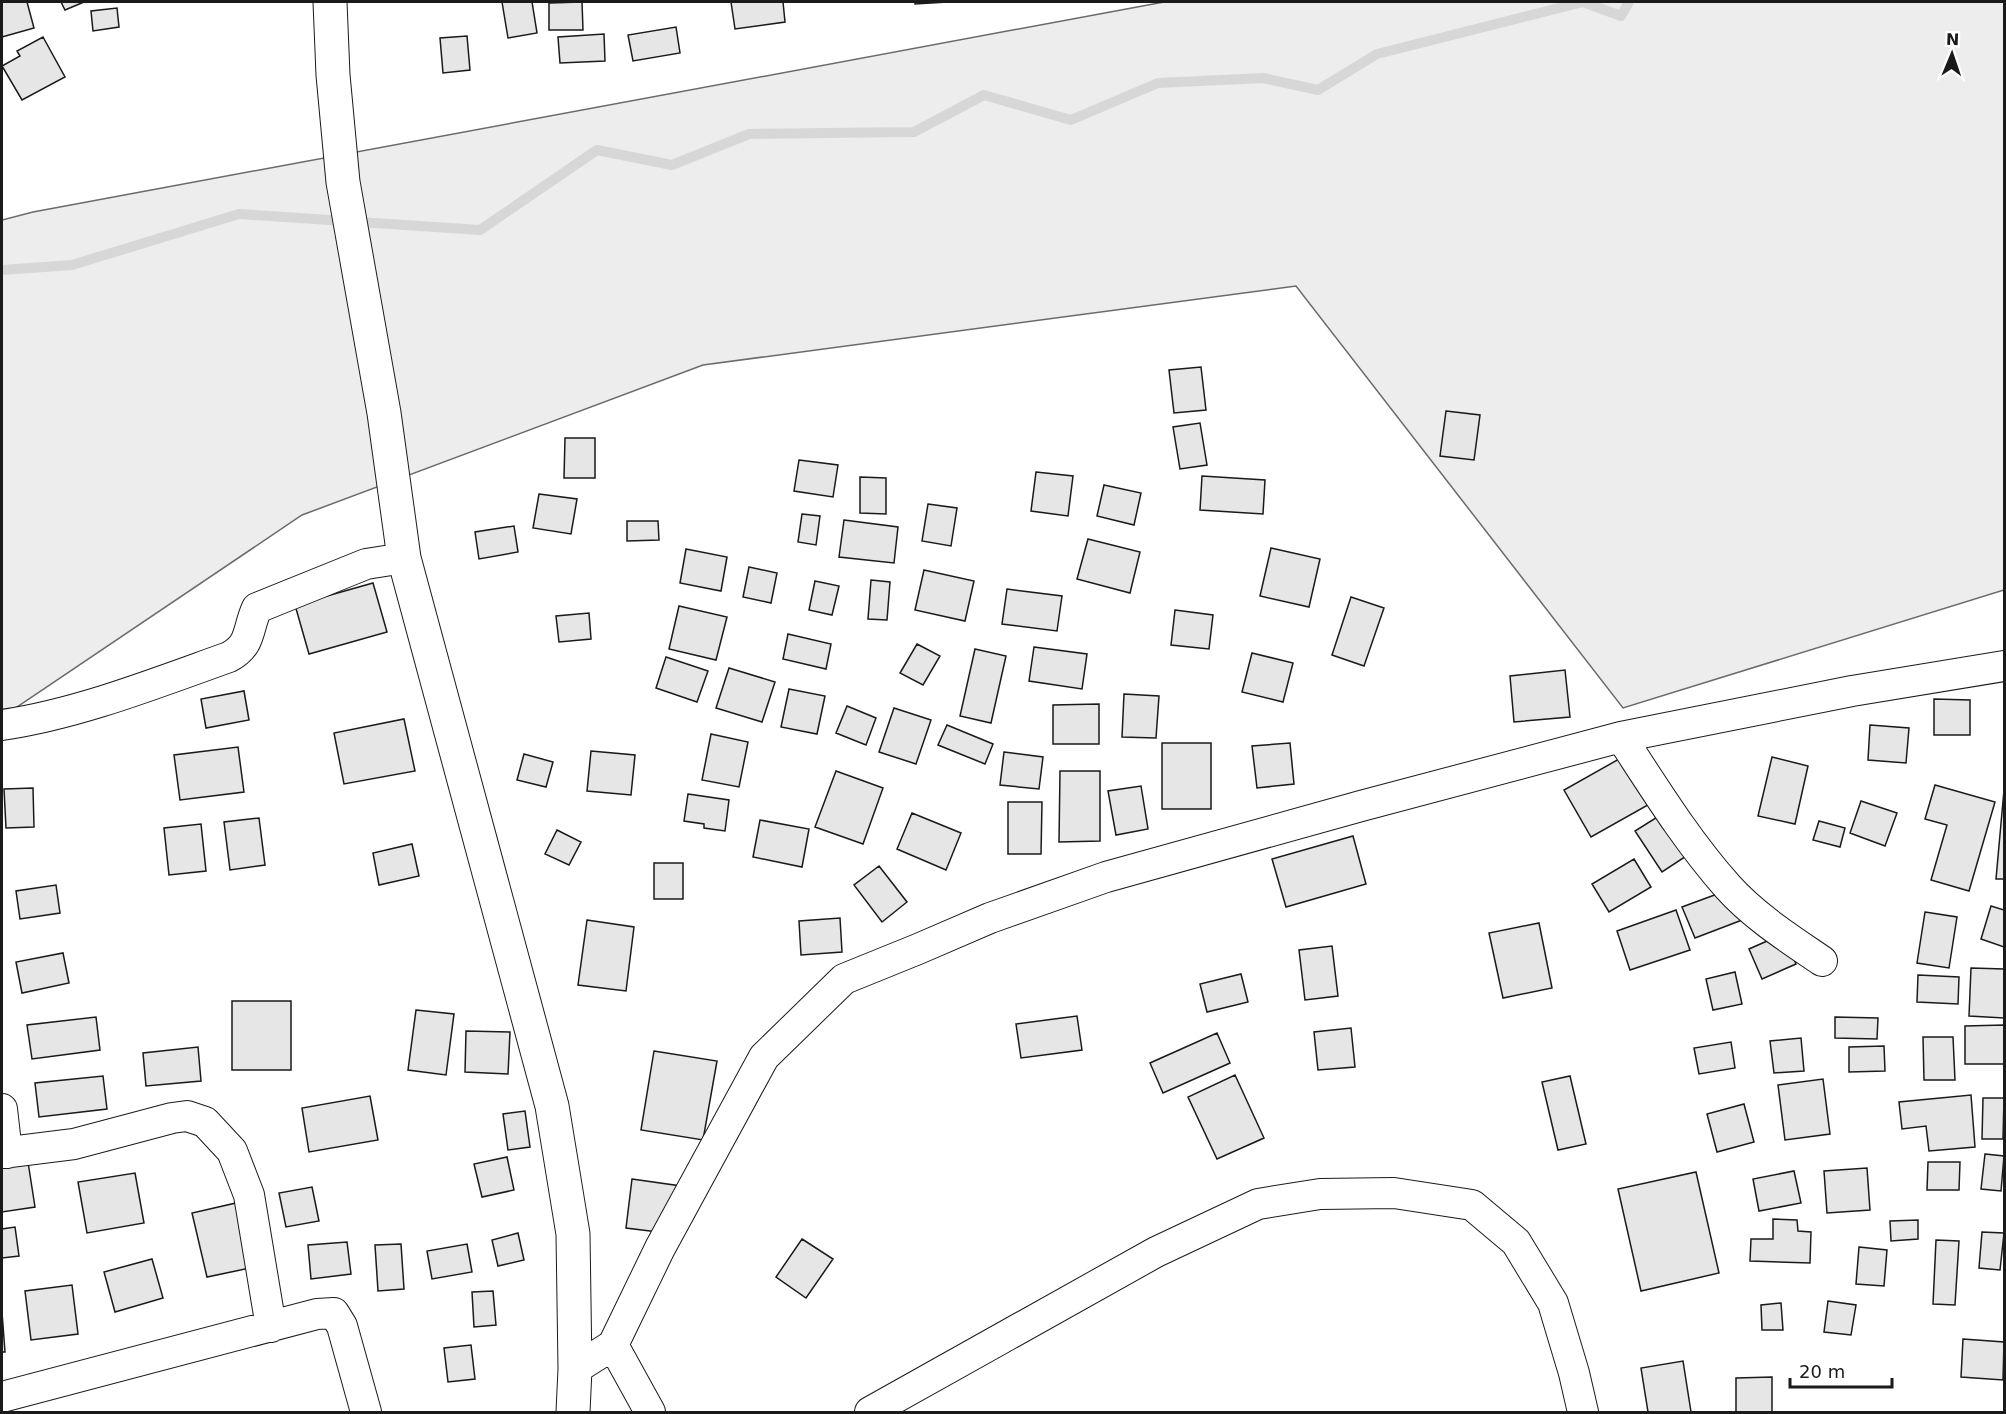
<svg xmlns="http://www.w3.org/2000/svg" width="2006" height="1414" viewBox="0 0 2006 1414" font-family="'DejaVu Sans',sans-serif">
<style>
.green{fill:#ededed;stroke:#6a6a6a;stroke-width:1.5}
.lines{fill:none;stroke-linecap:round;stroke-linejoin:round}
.stream{stroke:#d7d7d7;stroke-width:10}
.building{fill:#e6e6e6;stroke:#1a1a1a;stroke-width:1.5}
.street-casing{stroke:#1a1a1a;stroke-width:32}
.secondary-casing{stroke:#1a1a1a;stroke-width:35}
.street{stroke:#fff;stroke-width:30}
.secondary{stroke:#fff;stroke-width:33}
</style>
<rect width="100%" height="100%" fill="#fff"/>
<path class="green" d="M 1164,2 L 2004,2 L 2004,590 L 1623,708 L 1296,286 L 703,365 L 302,515 L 2,717 L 2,220 L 33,212 Z"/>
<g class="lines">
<path class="stream" d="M 2,270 L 72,265 L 239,214 L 480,230 L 597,150 L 672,165 L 749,134 L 914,132 L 984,95 L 1071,120 L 1158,83 L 1263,78 L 1318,90 L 1377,54 L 1583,2 L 1621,16 L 1629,2"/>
</g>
<path class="building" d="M 2,2 L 27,2 L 34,28 L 2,37 Z
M 61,2 L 84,2 L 65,10 Z
M 502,2 L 532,2 L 537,33 L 508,38 Z
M 582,2 L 583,30 L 549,30 L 549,3 Z
M 731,2 L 783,2 L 785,22 L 735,29 Z
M 915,2 L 948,2 L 915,4 Z
M 117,8 L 119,27 L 93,31 L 91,11 Z
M 676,27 L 680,53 L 633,61 L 628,35 Z
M 604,34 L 605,61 L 560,63 L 558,37 Z
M 467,36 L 470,70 L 443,73 L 440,38 Z
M 43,37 L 65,77 L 22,100 L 2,66 L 20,56 L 17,51 Z
M 1201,367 L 1206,410 L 1174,413 L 1169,370 Z
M 1446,411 L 1480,415 L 1474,460 L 1440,456 Z
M 1200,423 L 1207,465 L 1180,469 L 1173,427 Z
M 565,438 L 595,438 L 595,478 L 564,478 Z
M 799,460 L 838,465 L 833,497 L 794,491 Z
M 1036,472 L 1073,476 L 1068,516 L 1031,511 Z
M 1202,476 L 1265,480 L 1263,514 L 1200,510 Z
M 860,477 L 886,478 L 886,514 L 860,513 Z
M 1104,485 L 1141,493 L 1134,525 L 1097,516 Z
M 539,494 L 577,499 L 571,534 L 533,528 Z
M 928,504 L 957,508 L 951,546 L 922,541 Z
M 802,514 L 820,516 L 816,545 L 798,542 Z
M 844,520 L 898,527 L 894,563 L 839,557 Z
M 627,521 L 658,521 L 659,540 L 627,541 Z
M 514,526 L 518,552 L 479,559 L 475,532 Z
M 1088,539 L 1140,552 L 1130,593 L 1077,579 Z
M 1271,548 L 1320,559 L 1309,607 L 1260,596 Z
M 686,549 L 727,557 L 721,591 L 680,583 Z
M 749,567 L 777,573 L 771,603 L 743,597 Z
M 924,570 L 974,581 L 965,621 L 915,610 Z
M 871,580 L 890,582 L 887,620 L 868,619 Z
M 815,581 L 839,586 L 832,615 L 809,610 Z
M 373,583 L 387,632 L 309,654 L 295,605 Z
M 1007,589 L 1062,596 L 1057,631 L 1002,624 Z
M 1351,597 L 1384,608 L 1364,666 L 1332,655 Z
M 679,606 L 727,617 L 716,660 L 669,649 Z
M 1175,610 L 1213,615 L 1209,649 L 1171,645 Z
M 589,613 L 591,639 L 559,642 L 556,616 Z
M 788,634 L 831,644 L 826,669 L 783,659 Z
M 917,644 L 940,656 L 923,685 L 900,673 Z
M 1034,647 L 1087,654 L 1082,689 L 1029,681 Z
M 975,649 L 1006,656 L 991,723 L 960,716 Z
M 1252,653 L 1293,663 L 1283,702 L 1242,692 Z
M 666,657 L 708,671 L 697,702 L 656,688 Z
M 729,668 L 775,682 L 762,722 L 716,708 Z
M 1565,670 L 1570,717 L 1514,722 L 1510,676 Z
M 789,689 L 825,696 L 817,734 L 781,727 Z
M 244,691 L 249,720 L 206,728 L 201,699 Z
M 1124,694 L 1159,696 L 1156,738 L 1122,737 Z
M 1934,699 L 1970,700 L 1970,735 L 1934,735 Z
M 1099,704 L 1099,744 L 1053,744 L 1053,705 Z
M 847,706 L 876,718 L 866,745 L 836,733 Z
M 894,708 L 931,720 L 916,764 L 879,752 Z
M 404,719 L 415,771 L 344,784 L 334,733 Z
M 947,725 L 993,744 L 985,764 L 938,745 Z
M 1870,725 L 1909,728 L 1906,763 L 1868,760 Z
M 711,734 L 748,742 L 739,787 L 702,780 Z
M 1162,743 L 1211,743 L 1211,809 L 1162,809 Z
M 1290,743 L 1294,784 L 1257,788 L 1252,746 Z
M 238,747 L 244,792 L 180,800 L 174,755 Z
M 591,751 L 635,755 L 631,795 L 587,791 Z
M 1004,752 L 1043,757 L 1039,789 L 1000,785 Z
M 524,754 L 553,762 L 546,787 L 517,780 Z
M 1628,754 L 1655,801 L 1591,837 L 1564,790 Z
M 1772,757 L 1808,766 L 1795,824 L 1758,816 Z
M 836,771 L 883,788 L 863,844 L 815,827 Z
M 1060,771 L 1100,771 L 1100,841 L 1059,842 Z
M 1935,785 L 1995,802 L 1969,891 L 1931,880 L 1947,825 L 1925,819 Z
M 1141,786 L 1148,829 L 1116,835 L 1108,791 Z
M 33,788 L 34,827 L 6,828 L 4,789 Z
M 2004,790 L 2004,879 L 1996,879 Z
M 688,794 L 729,800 L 725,831 L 704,828 L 704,824 L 684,821 Z
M 1861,801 L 1897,813 L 1885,846 L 1850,833 Z
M 1008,802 L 1042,802 L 1041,854 L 1008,854 Z
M 1670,809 L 1697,849 L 1662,872 L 1635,831 Z
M 912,813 L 961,833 L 946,870 L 897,849 Z
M 259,818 L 265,865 L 230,870 L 224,822 Z
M 760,820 L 809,829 L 802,867 L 753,857 Z
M 1819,821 L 1845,828 L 1840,847 L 1813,840 Z
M 201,824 L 206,871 L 169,875 L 164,828 Z
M 557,830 L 581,842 L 569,865 L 545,854 Z
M 1353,836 L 1366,884 L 1286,907 L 1272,859 Z
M 412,844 L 419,876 L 379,885 L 373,853 Z
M 1634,859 L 1651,887 L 1609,912 L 1592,884 Z
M 654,863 L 683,863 L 683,899 L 654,899 Z
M 879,866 L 907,902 L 882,922 L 854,885 Z
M 56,885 L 60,913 L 20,919 L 16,891 Z
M 1739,886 L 1750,917 L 1695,938 L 1682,907 Z
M 1991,906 L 2004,910 L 2004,947 L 1981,939 Z
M 1676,910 L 1690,950 L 1630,970 L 1617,931 Z
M 1925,912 L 1957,917 L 1949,968 L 1917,963 Z
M 840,918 L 842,952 L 801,955 L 799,921 Z
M 587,920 L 634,927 L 626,991 L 578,985 Z
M 1539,923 L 1552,988 L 1503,998 L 1489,933 Z
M 1783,934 L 1796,964 L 1762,979 L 1749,949 Z
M 1332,946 L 1338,996 L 1305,1000 L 1299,950 Z
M 63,953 L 69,983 L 22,993 L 16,962 Z
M 1971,968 L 2004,969 L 2004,1018 L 1969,1016 Z
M 1735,972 L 1742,1004 L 1713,1010 L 1706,979 Z
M 1241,974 L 1248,1002 L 1207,1012 L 1200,984 Z
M 1918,975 L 1959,977 L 1958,1004 L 1917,1002 Z
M 232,1001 L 291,1001 L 291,1070 L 232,1070 Z
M 416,1010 L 454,1014 L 446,1075 L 408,1070 Z
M 1077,1016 L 1082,1050 L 1021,1058 L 1016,1024 Z
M 96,1017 L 100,1050 L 32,1059 L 27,1025 Z
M 1835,1017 L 1878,1018 L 1877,1039 L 1835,1038 Z
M 2004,1025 L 2004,1064 L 1965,1064 L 1965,1026 Z
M 1351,1028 L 1355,1067 L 1318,1070 L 1314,1032 Z
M 466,1031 L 510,1032 L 508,1074 L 465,1072 Z
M 1217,1033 L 1230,1063 L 1163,1093 L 1150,1063 Z
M 1923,1037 L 1953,1037 L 1955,1080 L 1924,1080 Z
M 1801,1038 L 1804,1071 L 1774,1073 L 1770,1041 Z
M 1731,1042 L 1735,1068 L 1699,1074 L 1694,1048 Z
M 1884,1046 L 1885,1071 L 1849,1072 L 1849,1047 Z
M 198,1047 L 201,1081 L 146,1086 L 143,1053 Z
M 654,1051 L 717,1061 L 703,1140 L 641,1130 Z
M 1235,1075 L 1264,1138 L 1217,1159 L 1188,1097 Z
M 103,1076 L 107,1109 L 39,1117 L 35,1083 Z
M 1570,1076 L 1586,1144 L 1558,1150 L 1542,1082 Z
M 1823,1079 L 1830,1134 L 1785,1140 L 1778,1085 Z
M 1971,1095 L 1975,1147 L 1929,1151 L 1926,1126 L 1902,1129 L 1899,1102 Z
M 370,1096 L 378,1140 L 309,1152 L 302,1108 Z
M 1983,1098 L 2004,1098 L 2003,1139 L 1982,1139 Z
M 1744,1104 L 1754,1142 L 1717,1152 L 1707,1114 Z
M 525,1111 L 530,1147 L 508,1150 L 503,1114 Z
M 1985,1154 L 2004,1156 L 2001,1191 L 1981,1189 Z
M 507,1157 L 514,1190 L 482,1197 L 474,1164 Z
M 28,1162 L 35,1207 L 2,1212 L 2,1166 Z
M 1928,1162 L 1960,1162 L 1959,1190 L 1927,1190 Z
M 1867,1168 L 1870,1210 L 1827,1213 L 1824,1171 Z
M 1794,1171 L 1801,1203 L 1759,1211 L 1753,1179 Z
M 1696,1172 L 1719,1273 L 1641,1291 L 1618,1189 Z
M 135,1173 L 144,1223 L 87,1233 L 78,1182 Z
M 632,1179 L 681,1186 L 674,1234 L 626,1228 Z
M 312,1187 L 319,1221 L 286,1227 L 279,1193 Z
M 236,1203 L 250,1268 L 207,1277 L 192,1213 Z
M 1773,1219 L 1797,1220 L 1798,1231 L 1811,1232 L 1810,1263 L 1750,1261 L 1751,1239 L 1773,1239 Z
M 1918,1220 L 1918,1239 L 1891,1241 L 1890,1221 Z
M 15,1227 L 19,1256 L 2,1258 L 2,1229 Z
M 1982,1232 L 2004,1233 L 2000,1270 L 1979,1268 Z
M 518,1233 L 524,1260 L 498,1266 L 492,1240 Z
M 802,1239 L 833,1259 L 806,1298 L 776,1277 Z
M 1936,1240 L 1959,1241 L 1955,1305 L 1933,1304 Z
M 347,1242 L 351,1274 L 311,1279 L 308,1245 Z
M 401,1244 L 404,1289 L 378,1291 L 375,1245 Z
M 467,1244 L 472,1272 L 432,1279 L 427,1251 Z
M 1859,1247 L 1887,1250 L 1884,1286 L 1856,1284 Z
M 152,1259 L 163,1298 L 115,1312 L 104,1272 Z
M 72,1285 L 78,1334 L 31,1340 L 25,1291 Z
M 493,1291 L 496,1325 L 474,1327 L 472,1292 Z
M 1828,1301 L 1856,1305 L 1851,1335 L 1824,1332 Z
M 1781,1303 L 1783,1330 L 1762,1330 L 1761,1305 Z
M 2,1312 L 5,1352 L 2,1352 Z
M 1963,1339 L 2004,1342 L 2003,1380 L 1961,1377 Z
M 471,1345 L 475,1379 L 448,1382 L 444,1348 Z
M 1683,1361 L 1691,1412 L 1648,1412 L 1641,1368 Z
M 1772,1377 L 1772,1412 L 1736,1412 L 1736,1378 Z"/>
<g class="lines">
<g class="street-casing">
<path id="street" d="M 2,725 C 78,714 156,683 229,657 C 252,645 247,629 257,608 L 366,564 L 404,558
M 1621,737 C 1655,789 1687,841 1728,887 C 1755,917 1790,939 1822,961
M 2,1109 L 7,1153
M 2,1153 L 74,1144 L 172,1118 L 187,1116 L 205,1122 L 232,1151 L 249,1195 L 271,1327
M 613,1345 L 650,1412
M 575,1369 L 613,1345 L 660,1248 L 764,1057 L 844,979 L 918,949 L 990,918 L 1106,877 L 1361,806 L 1621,737 L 1852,691 L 2004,666
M 2,1397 L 317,1314 L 334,1313 L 342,1326 L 366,1412
M 870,1412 L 1156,1252 L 1258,1204 L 1320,1194 L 1394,1193 L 1472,1205 L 1516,1242 L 1553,1303 L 1574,1373 L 1583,1412"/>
</g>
<g class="secondary-casing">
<path id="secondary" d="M 330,2 L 333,75 L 343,182 L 384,413 L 404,558 L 552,1106 L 573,1234 L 575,1369 L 573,1412"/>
</g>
<use href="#street" class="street"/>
<use href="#secondary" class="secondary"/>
</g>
<rect width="2006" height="1414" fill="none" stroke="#1a1a1a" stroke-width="6"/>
<g transform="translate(1952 54) rotate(2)" stroke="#ffffff" stroke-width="4.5" paint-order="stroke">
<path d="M0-4.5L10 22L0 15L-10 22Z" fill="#1a1a1a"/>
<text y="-9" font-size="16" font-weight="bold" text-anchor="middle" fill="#1a1a1a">N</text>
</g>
<path d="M1790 1378v9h102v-9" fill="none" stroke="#1a1a1a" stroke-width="3"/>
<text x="1799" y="1378" font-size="18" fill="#1a1a1a" stroke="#ffffff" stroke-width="4.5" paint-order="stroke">20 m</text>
</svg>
